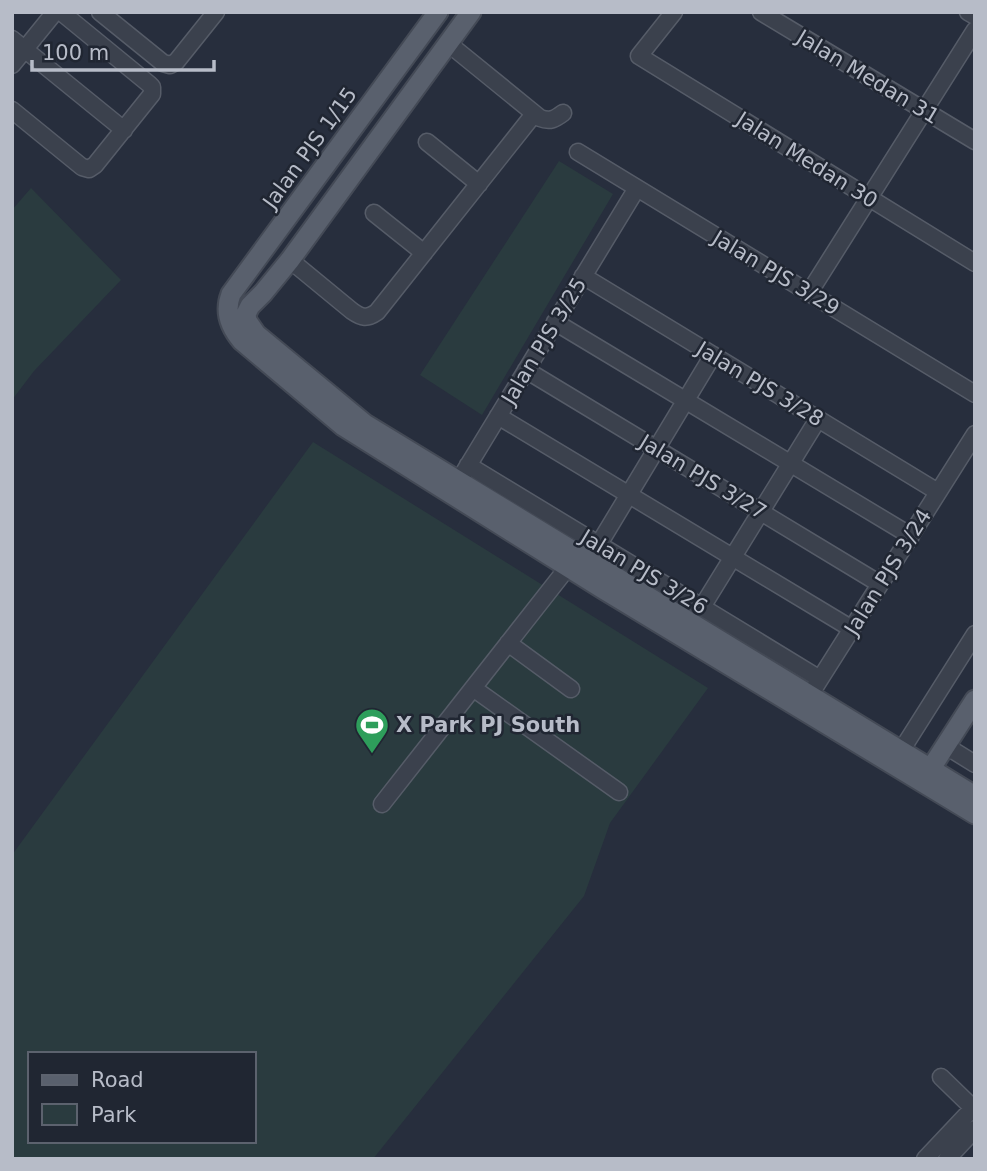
<svg xmlns="http://www.w3.org/2000/svg" width="987" height="1171" viewBox="0 0 987 1171" font-family="'DejaVu Sans',sans-serif">
<style>
.green{fill:#2a3b3f;fill-rule:evenodd}
.lines{fill:none;stroke-linecap:round;stroke-linejoin:round}
.minor-casing{stroke:#565c68;stroke-width:19}
.major-casing{stroke:#444a56;stroke-width:23}
.minor{stroke:#3b414d;stroke-width:16}
.major{stroke:#59606d;stroke-width:19}
.labels{text-anchor:middle;stroke-width:5;stroke-linejoin:round;paint-order:stroke}
.street-label{font-size:21px;fill:#b7bcc8;stroke:#202632}
.poi-label{font-size:21px;font-weight:bold;fill:#b7bcc8;stroke:#202632;text-anchor:start}
</style>
<rect width="100%" height="100%" fill="#272e3d"/>
<path class="green" d="M 559,161 L 613,194 L 482,415 L 420,375 Z
M 31,188 L 121,280 L 34,371 L 12,400 L 12,210 Z
M 313,442 L 708,688 L 610,823 L 584,896 L 373,1159 L 12,1159 L 12,855 ZM 30,1054 L 254,1054 L 254,1141 L 30,1141 Z"/>
<g class="lines">
<g class="minor-casing">
<path id="minor" d="M 100,12 L 163,63 L 170,65 L 176,62 L 216,12
M 674,12 L 639,56 L 975,263
M 761,12 L 975,141
M 968,12 L 975,16
M 12,39 L 124,130
M 449,44 L 540,118 C 550,122 555,119 563,113
M 12,65 L 55,12
M 12,110 L 82,167 L 89,169 L 95,165 L 152,94 L 152,87 L 149,84 L 61,12
M 427,142 L 479,184
M 578,152 L 975,394
M 374,213 L 424,253
M 290,260 L 352,311 C 362,318 367,319 377,312 L 534,114
M 583,276 L 938,492
M 809,293 L 975,30
M 555,322 L 911,536
M 526,370 L 880,584
M 498,416 L 852,629
M 468,465 L 820,679
M 463,474 L 637,188
M 599,544 L 713,355
M 702,607 L 818,419
M 508,643 L 571,689
M 815,687 L 975,434
M 473,688 L 619,792
M 946,746 L 975,764
M 901,751 L 975,634
M 382,804 L 568,567
M 941,1077 L 975,1110
M 925,1159 L 975,1106
M 947,1159 L 975,1129"/>
</g>
<g class="major-casing">
<path id="major" d="M 438,12 L 231,294 C 224,312 230,327 242,341 L 343,426 L 603,589 L 975,814
M 471,12 L 290,260 L 263,293 L 250,306 L 246,314 L 247,321 L 256,334 L 365,424 L 975,796
M 924,779 L 975,700"/>
</g>
<use href="#minor" class="minor"/>
<use href="#major" class="major"/>
</g>
<defs>
<g id="stadium-pin" transform="scale(1.75)"><path d="M0 17L-7.5 6A9.5 9.5 0 1 1 7.5 6Z" fill="#2e9e5b" stroke="#202632"/><path d="M0-5a6.5 5 0 1 0 0 10a6.5 5 0 1 0 0-10ZM-3.5-1.8h7v3.6h-7Z" fill="#fff"/></g>
</defs>
<g fill-rule="evenodd">
<use href="#stadium-pin" x="372" y="725"/>
</g>
<g class="labels">
<g class="street-label">
<text transform="translate(868 77) rotate(31)" y="7">Jalan Medan 31</text>
<text transform="translate(310 148) rotate(-54)" y="7">Jalan PJS 1/15</text>
<text transform="translate(807 160) rotate(32)" y="7">Jalan Medan 30</text>
<text transform="translate(776 273) rotate(31)" y="7">Jalan PJS 3/29</text>
<text transform="translate(544 341) rotate(-59)" y="7">Jalan PJS 3/25</text>
<text transform="translate(760 384) rotate(31)" y="7">Jalan PJS 3/28</text>
<text transform="translate(703 477) rotate(31)" y="7">Jalan PJS 3/27</text>
<text transform="translate(644 572) rotate(31)" y="7">Jalan PJS 3/26</text>
<text transform="translate(888 572) rotate(-58)" y="7">Jalan PJS 3/24</text>
</g>
<g class="poi-label">
<text x="396" y="732">X Park PJ South</text>
</g>
</g>
<rect width="987" height="1171" fill="none" stroke="#b7bcc8" stroke-width="28"/>
<rect x="28" y="1052" width="228" height="91" fill="#202632" stroke="#5c626e" stroke-width="2"/>
<rect x="42" y="1075" width="35" height="10" fill="#59606d" stroke="#5c626e" stroke-width="2"/>
<text x="91" y="1087" font-size="21" fill="#b7bcc8">Road</text>
<rect x="42" y="1104" width="35" height="21" fill="#2a3b3f" stroke="#5c626e" stroke-width="2"/>
<text x="91" y="1122" font-size="21" fill="#b7bcc8">Park</text>
<path d="M32 60v10h182v-10" fill="none" stroke="#b7bcc8" stroke-width="3.5"/>
<text x="42" y="60" font-size="21" fill="#b7bcc8" stroke="#202632" stroke-width="5" paint-order="stroke">100 m</text>
</svg>
